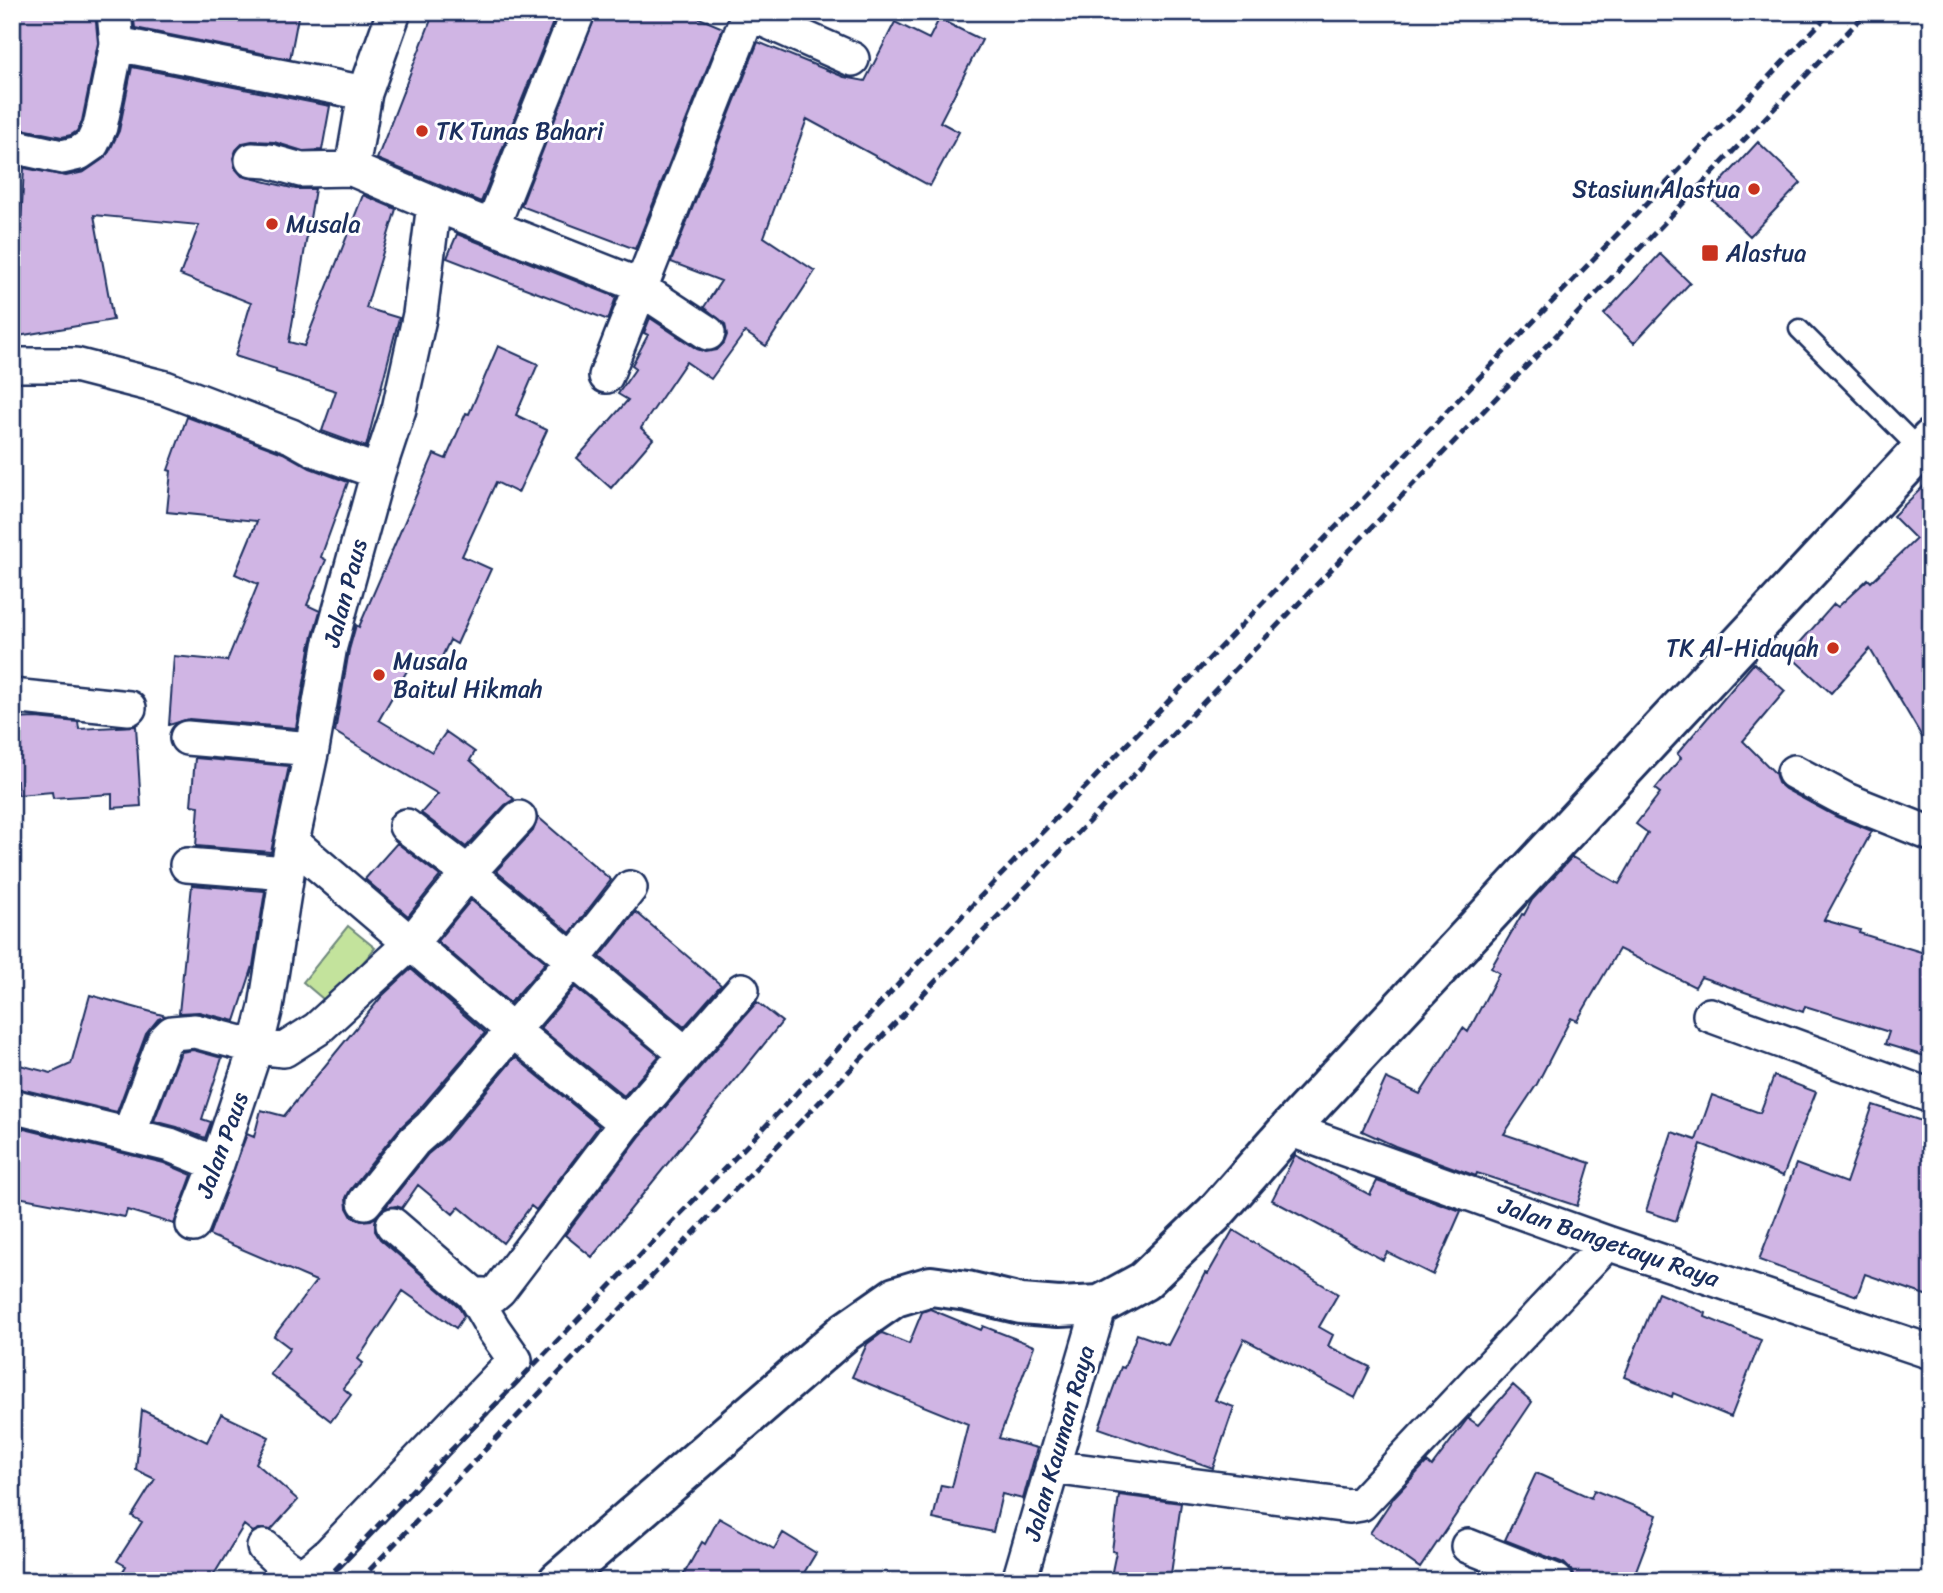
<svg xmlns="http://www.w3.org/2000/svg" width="1943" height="1593" viewBox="0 0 1943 1593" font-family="Sriracha,sans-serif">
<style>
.pitch{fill:#c3e39c;stroke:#6f897d;stroke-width:2}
.building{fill:#d0b5e4;stroke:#1b2f5e;stroke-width:2}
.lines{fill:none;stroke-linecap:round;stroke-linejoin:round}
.service-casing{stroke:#1b2f5e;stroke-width:23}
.minor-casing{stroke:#1b2f5e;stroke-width:38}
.tertiary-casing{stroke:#1b2f5e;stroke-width:44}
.service{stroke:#fff;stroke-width:18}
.minor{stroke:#fff;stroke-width:33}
.tertiary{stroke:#fff;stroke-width:38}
.rail{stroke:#1b2f5e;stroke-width:5;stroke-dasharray:10 5;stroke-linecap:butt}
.poi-dot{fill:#c8321e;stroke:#fff;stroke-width:2.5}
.labels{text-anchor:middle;stroke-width:6;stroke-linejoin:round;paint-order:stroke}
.poi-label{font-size:24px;fill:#1b2f5e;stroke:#fff;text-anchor:start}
.street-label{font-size:24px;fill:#1b2f5e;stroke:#fff}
</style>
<rect width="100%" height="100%" fill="#fff"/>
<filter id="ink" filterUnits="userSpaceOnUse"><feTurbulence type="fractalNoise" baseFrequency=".0143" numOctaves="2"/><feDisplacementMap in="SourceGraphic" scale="14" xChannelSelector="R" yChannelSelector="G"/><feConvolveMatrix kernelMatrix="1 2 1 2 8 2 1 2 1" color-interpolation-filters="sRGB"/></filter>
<g filter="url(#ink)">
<path class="pitch" d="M 348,926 L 375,948 L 329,1004 L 303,982 Z"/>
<path class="building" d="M 12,12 L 95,12 L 98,43 L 82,121 L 77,131 L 71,135 L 62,137 L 12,127 Z
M 133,12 L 299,12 L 290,59 L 135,28 Z
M 434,12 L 557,12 L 481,202 L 377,159 Z
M 597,12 L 685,12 L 723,28 L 635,249 L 521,206 Z
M 939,19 L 982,40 L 940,122 L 959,132 L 930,186 L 807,119 L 764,237 L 815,271 L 766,346 L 745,332 L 711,379 L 686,362 L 641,428 L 653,439 L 611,488 L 577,458 L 628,400 L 618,394 L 636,368 L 632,365 L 648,335 L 644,333 L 650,318 L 697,349 L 706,352 L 717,350 L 724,343 L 727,335 L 725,324 L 704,307 L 721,281 L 671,262 L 758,42 L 844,77 L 865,81 L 895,22 L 929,39 Z
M 132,67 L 330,106 L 322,150 L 303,151 L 274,142 L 252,141 L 243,143 L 236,150 L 233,158 L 235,168 L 242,176 L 296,189 L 315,189 L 289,342 L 304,346 L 363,195 L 396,209 L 366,308 L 399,318 L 366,447 L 322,431 L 336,391 L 276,372 L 276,369 L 235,356 L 251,303 L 180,275 L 199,225 L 94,215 L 113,320 L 12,337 L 12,281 L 18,281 L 24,168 L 66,176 L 84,172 L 103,159 L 109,152 L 119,131 Z
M 1758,142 L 1801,183 L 1750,236 L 1708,196 Z
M 457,234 L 616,297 L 608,320 L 447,258 Z
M 1660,254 L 1690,283 L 1634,343 L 1604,314 Z
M 498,346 L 538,364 L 516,415 L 547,430 L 518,493 L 496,482 L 462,556 L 491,569 L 457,644 L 450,640 L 438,665 L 416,655 L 379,720 L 432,752 L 446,732 L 475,752 L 470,760 L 514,799 L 505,805 L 466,847 L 421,813 L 438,794 L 335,732 L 349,650 L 356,625 L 359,627 L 434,454 L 446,459 L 466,413 L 469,414 Z
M 187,417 L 283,453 L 310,468 L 348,482 L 321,557 L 326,560 L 307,605 L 320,611 L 311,643 L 296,728 L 189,719 L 169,725 L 174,656 L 227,661 L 258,584 L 235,574 L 257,521 L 167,512 L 171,471 L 168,470 Z
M 1931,479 L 1931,752 L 1870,649 L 1831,693 L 1789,655 L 1834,604 L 1838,607 L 1868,579 L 1871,582 L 1916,539 L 1893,516 Z
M 1754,663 L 1785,691 L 1743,741 L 1775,773 L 1778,783 L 1785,789 L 1837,817 L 1872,831 L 1824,920 L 1860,930 L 1859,933 L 1931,955 L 1931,1058 L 1885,1044 L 1889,1032 L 1805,1006 L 1803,1012 L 1701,977 L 1695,987 L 1619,949 L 1577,1021 L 1571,1018 L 1537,1084 L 1504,1134 L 1590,1163 L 1577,1206 L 1477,1173 L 1476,1176 L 1395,1146 L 1362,1131 L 1386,1078 L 1420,1094 L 1463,1028 L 1468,1032 L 1499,973 L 1491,968 L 1522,914 L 1524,915 L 1532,900 L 1572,857 L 1619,884 L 1648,833 L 1636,824 L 1660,793 L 1655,789 L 1681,758 L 1677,754 Z
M 36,718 L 78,722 L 79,729 L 136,726 L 141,806 L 112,808 L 112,794 L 53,798 L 52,792 L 18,795 L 17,781 L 12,781 L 12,719 Z
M 195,758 L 289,766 L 271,852 L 196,846 L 199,806 L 191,805 Z
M 538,817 L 611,880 L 570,933 L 496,871 L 533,831 Z
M 397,843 L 440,876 L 408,916 L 365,879 Z
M 192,885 L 265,891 L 253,966 L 235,1021 L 199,1012 L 179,1013 Z
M 471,900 L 546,962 L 510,1003 L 437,941 Z
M 636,912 L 721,985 L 684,1027 L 600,957 Z
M 411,969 L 485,1033 L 417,1112 L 399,1129 L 350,1190 L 346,1198 L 347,1208 L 352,1217 L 361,1221 L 371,1220 L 376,1217 L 375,1231 L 380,1239 L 458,1306 L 464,1316 L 456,1328 L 403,1291 L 358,1359 L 363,1363 L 343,1388 L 351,1395 L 331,1421 L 270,1374 L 290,1348 L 274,1336 L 316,1281 L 209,1235 L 247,1134 L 254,1137 L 261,1110 L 284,1116 L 382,996 Z
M 575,987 L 659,1056 L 624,1096 L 540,1028 Z
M 90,995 L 166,1016 L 158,1019 L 146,1034 L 117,1112 L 12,1087 L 12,1063 L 51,1073 L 71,1064 Z
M 757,1002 L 782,1022 L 592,1257 L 565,1235 L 641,1135 Z
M 193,1050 L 222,1058 L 202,1119 L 211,1122 L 205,1138 L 177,1127 L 154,1121 L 181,1052 Z
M 515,1057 L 599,1126 L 536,1210 L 531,1206 L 503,1243 L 459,1207 L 453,1214 L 418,1185 L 402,1208 L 396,1206 L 385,1208 L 428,1154 L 446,1139 Z
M 1774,1076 L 1816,1092 L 1783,1176 L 1701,1144 L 1676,1221 L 1646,1211 L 1672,1132 L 1696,1140 L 1712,1095 L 1760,1113 Z
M 1873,1105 L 1931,1124 L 1931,1297 L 1865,1274 L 1857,1296 L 1759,1260 L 1796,1164 L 1846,1183 Z
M 12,1126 L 164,1163 L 192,1175 L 174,1224 L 127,1210 L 125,1217 L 12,1196 Z
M 1295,1155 L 1370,1195 L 1377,1181 L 1461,1211 L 1433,1275 L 1387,1252 L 1383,1260 L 1272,1200 Z
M 1233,1230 L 1338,1294 L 1319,1327 L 1333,1335 L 1328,1346 L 1370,1367 L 1355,1398 L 1244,1339 L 1215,1400 L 1234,1407 L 1213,1468 L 1099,1428 L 1121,1367 L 1124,1368 L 1137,1334 L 1168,1345 L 1205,1273 L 1208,1274 Z
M 1658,1293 L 1706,1313 L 1705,1317 L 1761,1340 L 1731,1417 L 1673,1393 L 1672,1397 L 1624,1377 Z
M 930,1309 L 981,1330 L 983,1326 L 1034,1346 L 999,1438 L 1037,1448 L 1023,1499 L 1002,1494 L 993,1532 L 933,1519 L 941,1485 L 952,1487 L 968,1424 L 852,1377 L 867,1344 L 882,1333 L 909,1344 L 922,1312 Z
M 1513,1385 L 1532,1402 L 1420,1568 L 1370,1533 L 1394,1497 L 1427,1462 L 1432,1466 L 1468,1418 L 1478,1425 Z
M 142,1410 L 207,1442 L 221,1414 L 269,1437 L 256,1463 L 298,1500 L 271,1530 L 259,1529 L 253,1532 L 244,1525 L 210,1581 L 117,1581 L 126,1566 L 117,1561 L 142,1522 L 132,1516 L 155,1479 L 136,1470 Z
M 1536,1473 L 1591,1498 L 1594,1490 L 1657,1515 L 1632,1581 L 1575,1581 L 1571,1570 L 1564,1563 L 1505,1540 Z
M 1119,1495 L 1181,1503 L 1170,1581 L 1110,1581 L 1116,1552 L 1112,1551 Z
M 719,1518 L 774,1549 L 783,1533 L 816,1553 L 799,1581 L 680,1581 L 702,1542 L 705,1544 Z"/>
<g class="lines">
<g class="service-casing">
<path id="service" d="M 1799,329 L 1920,450"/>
</g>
<g class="minor-casing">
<path id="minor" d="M 746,12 L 852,59
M 117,44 L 365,93
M 12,146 L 62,157 L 79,153 L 92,144 L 100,127 L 117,44 L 114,12
M 252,160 L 269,161 L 301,170 L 352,169
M 434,204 L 641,286
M 492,227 L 578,12
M 641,289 L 708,333
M 12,365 L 75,365 L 165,388 L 291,436 L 316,450 L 378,472
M 606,376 L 749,13
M 12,696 L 129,708
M 187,738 L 312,749
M 1794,772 L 1846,800 L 1931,834
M 406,826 L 468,873 L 686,1054
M 292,842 L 512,1030 L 626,1123
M 187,865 L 287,873
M 1710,1015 L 1931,1096
M 12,1106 L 170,1145 L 217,1164
M 1289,1129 L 1607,1243 L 1931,1352
M 129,1134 L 164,1041 L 172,1033 L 195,1031 L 256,1047 L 284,1050 L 317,1029 L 411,943 L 468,873 L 519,818
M 365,1202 L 414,1141 L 431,1126 L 572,961 L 630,888
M 193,1225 L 217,1164 L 256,1047 L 266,1007 L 292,842 L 312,749 L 330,646 L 378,472 L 399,409 L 420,314 L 434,204 L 352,169 L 365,93 L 394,12
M 393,1225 L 473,1294 L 492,1296 L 499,1290 L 626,1123 L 742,990
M 1052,1467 L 1349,1506 L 1361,1504 L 1607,1243
M 1468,1546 L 1556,1581
M 264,1547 C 274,1555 292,1578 306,1572 C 314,1568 322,1559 329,1554 L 515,1360 L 494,1330 L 473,1294
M 1019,1581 L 1100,1305"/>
</g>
<g class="tertiary-casing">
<path id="tertiary" d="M 558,1581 L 845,1332 L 895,1297 L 931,1286 L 967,1291 L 1021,1304 L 1059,1307 L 1100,1305 L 1144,1281 L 1214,1214 L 1289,1129 L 1931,439"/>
</g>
<use href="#service" class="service"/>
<use href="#minor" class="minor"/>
<use href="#tertiary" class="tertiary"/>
<path class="rail" d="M 324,1581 L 760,1132 L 979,898 L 1831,12
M 359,1581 L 1867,12"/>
</g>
</g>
<g class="poi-dot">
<circle cx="422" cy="131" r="7"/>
<circle cx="1754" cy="189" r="7"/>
<circle cx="272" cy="224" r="7"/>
<rect x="1701" y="244" width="18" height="18" rx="3.5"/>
<circle cx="1833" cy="648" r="7"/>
<circle cx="379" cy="675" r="7"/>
</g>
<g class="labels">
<g class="poi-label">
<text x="436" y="139">TK Tunas Bahari</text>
<text x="1740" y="197" text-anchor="end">Stasiun Alastua</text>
<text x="286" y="232">Musala</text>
<text x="1726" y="261">Alastua</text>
<text x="1819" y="656" text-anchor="end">TK Al-Hidayah</text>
<text x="393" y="669">Musala<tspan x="393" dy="28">Baitul Hikmah</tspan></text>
</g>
<g class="street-label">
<text transform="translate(345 593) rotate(-75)" y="8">Jalan Paus</text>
<text transform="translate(222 1145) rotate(-70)" y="8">Jalan Paus</text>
<text transform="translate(1609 1242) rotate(19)" y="8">Jalan Bangetayu Raya</text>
<text transform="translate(1059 1443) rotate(-74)" y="8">Jalan Kauman Raya</text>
</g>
</g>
<rect width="1943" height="1593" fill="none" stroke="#fff" stroke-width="42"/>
<rect x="21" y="21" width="1901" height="1551" fill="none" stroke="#1b2f5e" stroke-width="2.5" filter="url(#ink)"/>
</svg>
